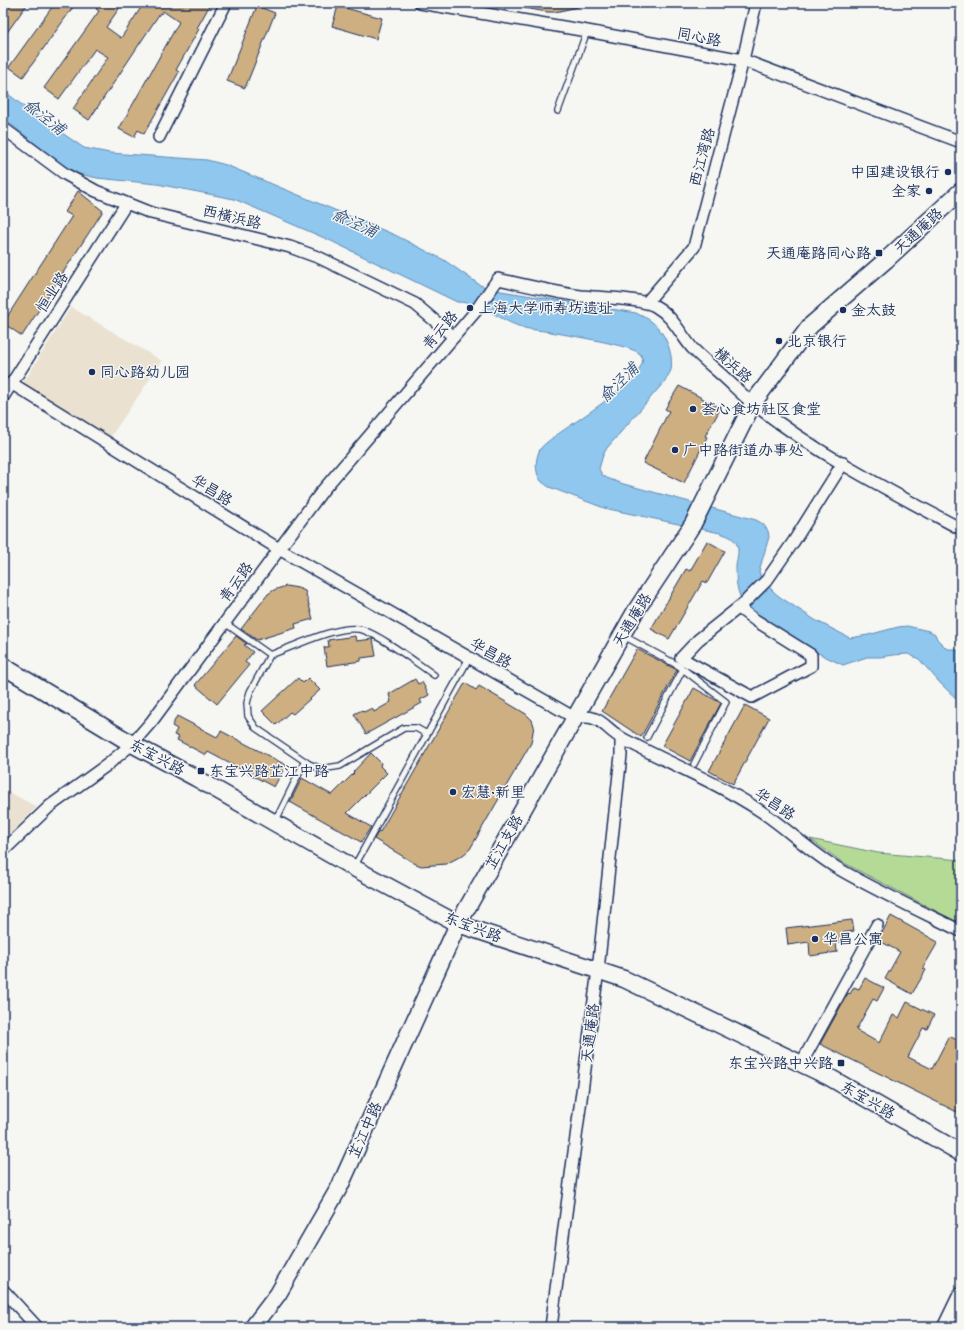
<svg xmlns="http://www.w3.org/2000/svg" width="964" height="1330" viewBox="0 0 964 1330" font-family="'Shantell Sans','LXGW WenKai TC',sans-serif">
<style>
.built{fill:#eae1d0}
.green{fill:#b4da95;stroke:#68847a}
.water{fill:#8fc7ee;stroke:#618ab4}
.building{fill:#cdaf81;stroke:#1b2f5e}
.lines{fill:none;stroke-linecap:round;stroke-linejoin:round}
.lane-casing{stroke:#1b2f5e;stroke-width:8}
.street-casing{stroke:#1b2f5e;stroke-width:14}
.secondary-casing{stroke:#1b2f5e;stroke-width:19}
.lane{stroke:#f6f6f2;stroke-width:5.5}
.street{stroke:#f6f6f2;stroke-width:11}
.secondary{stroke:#f6f6f2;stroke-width:16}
.poi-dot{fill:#1b2f5e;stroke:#f6f6f2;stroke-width:1.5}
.labels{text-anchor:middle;stroke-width:3;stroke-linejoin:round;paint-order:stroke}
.street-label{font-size:15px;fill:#1b2f5e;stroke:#f6f6f2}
.poi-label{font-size:15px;fill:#1b2f5e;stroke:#f6f6f2;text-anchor:start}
.water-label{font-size:16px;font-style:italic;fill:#385582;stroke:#f6f6f2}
</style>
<rect width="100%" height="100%" fill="#f6f6f2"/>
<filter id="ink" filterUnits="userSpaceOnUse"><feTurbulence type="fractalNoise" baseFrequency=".025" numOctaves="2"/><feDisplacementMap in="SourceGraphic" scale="8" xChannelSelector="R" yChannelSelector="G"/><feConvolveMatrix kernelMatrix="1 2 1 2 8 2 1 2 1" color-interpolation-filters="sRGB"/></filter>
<g filter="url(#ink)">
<path class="built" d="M 71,307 L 162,361 L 109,439 L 23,383 Z
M 3,789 L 37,807 L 3,841 Z"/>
<path class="green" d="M 810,839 L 878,853 L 961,860 L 961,924 L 842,862 Z"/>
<path class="water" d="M 3,90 L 27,109 L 84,148 L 110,153 L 207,160 L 226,165 L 395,235 L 444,260 L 480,285 L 495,290 L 636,313 C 641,316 648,318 652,322 C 665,332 674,354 671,370 C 670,373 667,377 665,381 L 607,448 L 603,455 L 599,469 L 602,475 L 607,478 L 620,483 L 756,520 L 763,524 L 768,531 L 769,537 L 759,571 L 761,578 L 774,592 L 780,597 L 815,620 L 850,638 L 868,635 L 898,627 L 907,626 L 929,631 L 935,634 L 937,639 L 947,649 L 954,649 L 961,652 L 961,703 L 940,683 L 919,659 L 908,654 L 893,655 L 880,657 L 867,657 L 843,665 C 815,652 788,639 764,620 C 755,613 745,606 740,596 C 736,588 736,575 736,566 C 737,557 741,547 734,540 C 730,536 725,535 720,533 L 604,508 L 549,487 C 547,485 544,484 542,482 C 534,474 535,456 541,448 C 552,433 660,375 640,354 C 632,345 566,335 551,332 C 540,330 526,330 516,325 C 492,316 486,303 457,302 L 329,240 L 234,199 L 157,184 L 97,178 L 75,173 L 53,158 L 3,118 Z"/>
<path class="building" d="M 8,3 L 28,3 L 3,38 L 3,10 Z
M 55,3 L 76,3 L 23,77 L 9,67 Z
M 101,3 L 123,3 L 106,27 L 121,38 L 144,3 L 211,3 L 197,28 L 199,29 L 176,70 L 179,72 L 144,134 L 138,130 L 134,137 L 119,129 L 179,22 L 163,11 L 161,14 L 160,13 L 89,120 L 73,109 L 108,57 L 95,49 L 59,99 L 44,88 L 99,11 L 96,9 Z
M 524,3 L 578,3 L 578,7 L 555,12 L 547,12 L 524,8 Z
M 257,6 L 275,13 L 245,88 L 227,81 Z
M 338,6 L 382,18 L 376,39 L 332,26 Z
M 78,191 L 103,211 L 22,336 L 3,323 L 72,216 L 65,212 Z
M 679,386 L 721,408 L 705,436 L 707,437 L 684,483 L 643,463 L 669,411 L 665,409 Z
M 707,541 L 725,551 L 707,583 L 703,581 L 669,639 L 651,629 L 686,569 L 690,571 Z
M 286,586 L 298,588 L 305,591 L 313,619 L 295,624 L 296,628 L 257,640 L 241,629 L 268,594 L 274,590 Z
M 236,636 L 247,644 L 244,645 L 253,652 L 245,662 L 249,665 L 217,704 L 195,685 Z
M 355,636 L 356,641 L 373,639 L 376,656 L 361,658 L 361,661 L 327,666 L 324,647 L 329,647 L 328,640 Z
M 637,649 L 677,670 L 641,737 L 602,711 Z
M 298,678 L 303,683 L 308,678 L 320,690 L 293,714 L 290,712 L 276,725 L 262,711 Z
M 415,679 L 418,684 L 422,682 L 429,695 L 420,700 L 422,703 L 366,734 L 354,714 L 362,710 L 364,712 L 372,708 L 374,712 L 391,702 L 389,694 Z
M 465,683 L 476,690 L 479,686 L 526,714 L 532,720 L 534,726 L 531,743 L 470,849 L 463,855 L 446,864 L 421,866 L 414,863 L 374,839 L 379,831 L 380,832 Z
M 694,688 L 721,703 L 690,761 L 662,746 Z
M 745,705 L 769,718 L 733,784 L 709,771 Z
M 177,716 L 217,737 L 221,731 L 286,765 L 274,787 L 208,752 L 206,755 L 177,740 L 179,737 L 174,735 L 177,729 L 172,726 Z
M 371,753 L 381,763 L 380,766 L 387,773 L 347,813 L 371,827 L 361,842 L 290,802 L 302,778 L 332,795 L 354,773 L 353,772 Z
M 891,916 L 938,942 L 923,968 L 926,970 L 912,994 L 885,979 L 900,952 L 878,940 Z
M 852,920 L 854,931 L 841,933 L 842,942 L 836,942 L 837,952 L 810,956 L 809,942 L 788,945 L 786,928 Z
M 865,978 L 884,988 L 877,1001 L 873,999 L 856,1030 L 879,1043 L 893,1015 L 899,1018 L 907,1002 L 934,1015 L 927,1029 L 923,1028 L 908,1057 L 932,1069 L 949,1036 L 961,1042 L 961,1114 L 820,1044 L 848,993 L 850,994 L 854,987 L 859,989 Z"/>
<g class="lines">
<g class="lane-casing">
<path id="lane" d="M 558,111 L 587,31
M 225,623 L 270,655
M 622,635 L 679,666 L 726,702 L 694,764
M 427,734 L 416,728 L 404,728 L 340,766 L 321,769 L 309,764 L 256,728 L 248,716 L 247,703 L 250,692 L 270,655 C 293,647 335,626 358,629 C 374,630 418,664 434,675
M 647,737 L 683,669
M 275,822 L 305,761
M 354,867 L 469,658"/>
</g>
<g class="street-casing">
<path id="street" d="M 420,3 L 587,31 L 743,60 L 961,142
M 3,128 L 65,174 L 96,191 L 151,213 L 258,239 L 290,247 L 320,258 L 415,304 L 454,337
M 159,137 L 226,3
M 646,303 L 694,247 L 743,60 L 756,3
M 11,383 L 279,549 L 575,718 C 603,713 603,729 625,740 C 669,763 718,783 759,810 C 787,828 811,853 839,869 C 879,892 920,911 961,931
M 3,397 L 126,204
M 739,608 L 755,620 L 811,655 L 811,666 L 752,697 L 681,658 L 698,640 L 743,604 L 767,580 L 794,541 L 843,463
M 3,851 L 50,806 L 107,765 L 132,744 L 152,721 L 323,490 L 475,312 L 498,279 C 525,285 553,292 581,296 C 600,298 640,298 655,306 C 673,316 680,334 693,349 C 703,359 714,368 724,377 C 734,386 743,396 754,404 C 817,454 890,491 961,529
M 801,1064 L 877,925
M 3,1290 L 37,1327
M 551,1327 L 598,970 L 621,755 L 621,738"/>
</g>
<g class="secondary-casing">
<path id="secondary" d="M 3,666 L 132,744 L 196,778 L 354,868 L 458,924 L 624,979 L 829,1077 L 961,1153
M 253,1327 L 278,1294 L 340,1186 L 458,924 L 635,612 L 693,524 L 753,403 L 810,326 L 886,260 L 961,191
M 946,1327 L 961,1296"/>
</g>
<use href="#lane" class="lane"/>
<use href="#street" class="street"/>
<use href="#secondary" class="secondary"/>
</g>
</g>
<g class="poi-dot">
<circle cx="948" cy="172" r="4"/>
<circle cx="929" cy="191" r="4"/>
<rect x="875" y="249" width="8" height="8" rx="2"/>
<circle cx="470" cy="308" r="4"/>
<circle cx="843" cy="310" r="4"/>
<circle cx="779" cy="341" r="4"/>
<circle cx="92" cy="372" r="4"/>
<circle cx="693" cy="409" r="4"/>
<circle cx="675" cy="450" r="4"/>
<rect x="197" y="767" width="8" height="8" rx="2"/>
<circle cx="453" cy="792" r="4"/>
<circle cx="815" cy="939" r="4"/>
<rect x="837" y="1059" width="8" height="8" rx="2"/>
</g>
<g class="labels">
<g class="street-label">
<text transform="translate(699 37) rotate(11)" y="5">同心路</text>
<text transform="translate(702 157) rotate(-75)" y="5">西江湾路</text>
<text transform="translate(232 217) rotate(13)" y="5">西横浜路</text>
<text transform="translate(918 231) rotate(-43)" y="5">天通庵路</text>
<text transform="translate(52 292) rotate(-57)" y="5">恒业路</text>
<text transform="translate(440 330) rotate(-50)" y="5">青云路</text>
<text transform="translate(733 365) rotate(42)" y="5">横浜路</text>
<text transform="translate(212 490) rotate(32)" y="5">华昌路</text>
<text transform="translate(236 582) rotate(-54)" y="5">青云路</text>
<text transform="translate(632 620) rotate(-59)" y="5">天通庵路</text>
<text transform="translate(491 653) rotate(30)" y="5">华昌路</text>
<text transform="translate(157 757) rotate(28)" y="5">东宝兴路</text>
<text transform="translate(775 804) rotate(34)" y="5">华昌路</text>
<text transform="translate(504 842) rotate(-60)" y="5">芷江支路</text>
<text transform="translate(473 927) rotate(21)" y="5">东宝兴路</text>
<text transform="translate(590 1033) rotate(-83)" y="5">天通庵路</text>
<text transform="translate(868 1100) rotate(30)" y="5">东宝兴路</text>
<text transform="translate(365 1130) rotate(-66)" y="5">芷江中路</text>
</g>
<g class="poi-label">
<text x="940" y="177" text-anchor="end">中国建设银行</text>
<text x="921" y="196" text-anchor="end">全家</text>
<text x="871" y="258" text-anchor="end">天通庵路同心路</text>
<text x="478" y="313">上海大学师寿坊遗址</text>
<text x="851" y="315">金太鼓</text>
<text x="787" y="346">北京银行</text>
<text x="100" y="377">同心路幼儿园</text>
<text x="701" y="414">荟心食坊社区食堂</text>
<text x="683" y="455">广中路街道办事处</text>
<text x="209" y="776">东宝兴路芷江中路</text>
<text x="461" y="797">宏慧·新里</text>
<text x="823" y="944">华昌公寓</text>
<text x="833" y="1068" text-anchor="end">东宝兴路中兴路</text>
</g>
<g class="water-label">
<text transform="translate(45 116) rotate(38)" y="6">俞泾浦</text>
<text transform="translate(355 222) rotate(25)" y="6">俞泾浦</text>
<text transform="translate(618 382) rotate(-44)" y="6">俞泾浦</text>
</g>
</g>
<rect width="964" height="1330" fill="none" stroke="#f6f6f2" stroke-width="16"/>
<rect x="8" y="8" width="948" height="1314" fill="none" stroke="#1b2f5e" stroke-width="1.5" filter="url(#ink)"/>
</svg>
